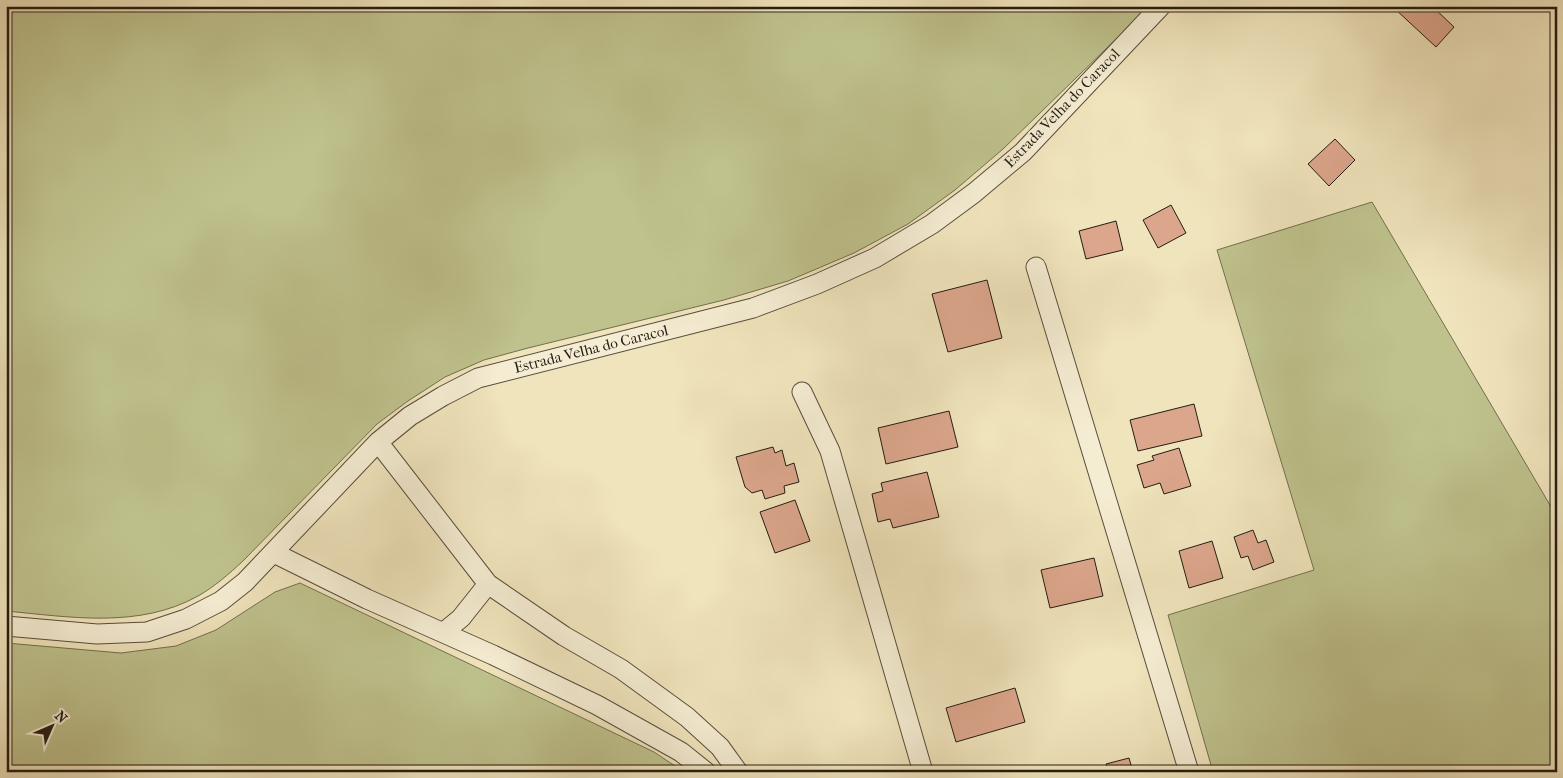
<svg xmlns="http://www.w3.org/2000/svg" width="1563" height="778" viewBox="0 0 1563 778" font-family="'IM FELL French Canon',serif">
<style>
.green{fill:#bfc28d;stroke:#726f50}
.building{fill:#dca68c;stroke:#241c13}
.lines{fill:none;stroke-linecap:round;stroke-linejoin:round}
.street-casing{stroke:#574e3d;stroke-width:21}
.street{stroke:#f5edd3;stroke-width:19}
.labels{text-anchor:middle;stroke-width:4;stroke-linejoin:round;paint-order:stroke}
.street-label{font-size:15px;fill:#241c13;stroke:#f5edd3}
</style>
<rect width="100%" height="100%" fill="#f0e4bc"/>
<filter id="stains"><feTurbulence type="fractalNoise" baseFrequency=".004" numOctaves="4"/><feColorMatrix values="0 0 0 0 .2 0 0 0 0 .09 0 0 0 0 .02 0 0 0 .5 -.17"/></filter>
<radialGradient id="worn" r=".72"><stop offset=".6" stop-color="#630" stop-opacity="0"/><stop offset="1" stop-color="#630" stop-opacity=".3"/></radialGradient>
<path class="green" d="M 6,6 L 1150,6 L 1003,149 L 955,190 L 908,224 L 854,253 L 788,281 L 724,300 L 528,348 L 484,360 L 445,377 L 408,401 L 377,424 L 243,561 C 229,574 214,587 198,596 C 139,629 70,617 6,611 Z
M 1372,202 L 1557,517 L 1557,772 L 1213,772 L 1168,615 L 1314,570 L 1217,250 Z
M 300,583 L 654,752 L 684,772 L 6,772 L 6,643 L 121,653 L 176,646 L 216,630 L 275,592 Z"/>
<path class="building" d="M 1396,6 L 1432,6 L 1454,27 L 1436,47 L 1394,8 Z
M 1335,139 L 1355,160 L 1329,186 L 1308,164 Z
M 1171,205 L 1186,233 L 1158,248 L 1143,220 Z
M 1116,221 L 1123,250 L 1086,259 L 1079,231 Z
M 987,280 L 1002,338 L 948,352 L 932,294 Z
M 1194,404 L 1202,436 L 1138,451 L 1130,420 Z
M 949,411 L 958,447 L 886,464 L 878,428 Z
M 773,447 L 775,453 L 782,450 L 786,466 L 794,463 L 799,482 L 784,486 L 785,493 L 765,499 L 762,490 L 752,493 L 745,487 L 736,457 Z
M 1179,448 L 1191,486 L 1164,494 L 1160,483 L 1144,488 L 1137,465 L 1154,460 L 1152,456 Z
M 927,472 L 939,517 L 893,528 L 890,519 L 878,522 L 872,494 L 883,491 L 881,483 Z
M 795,500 L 810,541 L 775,553 L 760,512 Z
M 1253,530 L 1258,543 L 1266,540 L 1274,562 L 1253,570 L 1248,556 L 1241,558 L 1234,537 Z
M 1212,541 L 1223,578 L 1189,588 L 1179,551 Z
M 1094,558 L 1103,596 L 1050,608 L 1041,570 Z
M 1015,688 L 1025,722 L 956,742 L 946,708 Z
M 1129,758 L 1133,772 L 1108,772 L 1106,764 Z"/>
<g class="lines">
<g class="street-casing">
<path id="street" d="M 1036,267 L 1189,772
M 802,392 L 830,451 L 923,772
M 378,442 L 488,584 L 564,636 L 621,669 L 687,717 L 720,747 L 738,772
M 274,553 L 367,599 L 493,655 L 597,705 L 681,752 L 706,772
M 6,626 L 97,634 L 147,632 L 186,619 L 221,601 L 245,582 L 378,442 L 410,416 L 443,396 L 478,378 L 753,308 L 817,284 L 875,258 L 932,224 L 974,193 L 1023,152 L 1161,6
M 444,632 L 461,618 L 488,584"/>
</g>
<use href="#street" class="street"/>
</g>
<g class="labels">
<g class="street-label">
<text transform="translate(1062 108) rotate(-46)" y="5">Estrada Velha do Caracol</text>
<text transform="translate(591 349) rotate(-14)" y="5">Estrada Velha do Caracol</text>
</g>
</g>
<rect width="1563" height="778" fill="none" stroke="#f0e4bc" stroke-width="25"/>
<rect x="8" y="8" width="1548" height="763" fill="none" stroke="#241c13" stroke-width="2.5"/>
<rect x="12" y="12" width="1538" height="753" fill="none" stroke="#241c13"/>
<g transform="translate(52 726) rotate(45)" stroke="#f5edd3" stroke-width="4" paint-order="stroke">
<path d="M0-4L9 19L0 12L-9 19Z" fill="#241c13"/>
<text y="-8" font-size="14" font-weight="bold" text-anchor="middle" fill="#241c13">N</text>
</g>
<rect width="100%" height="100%" filter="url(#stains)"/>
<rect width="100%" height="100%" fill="url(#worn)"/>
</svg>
